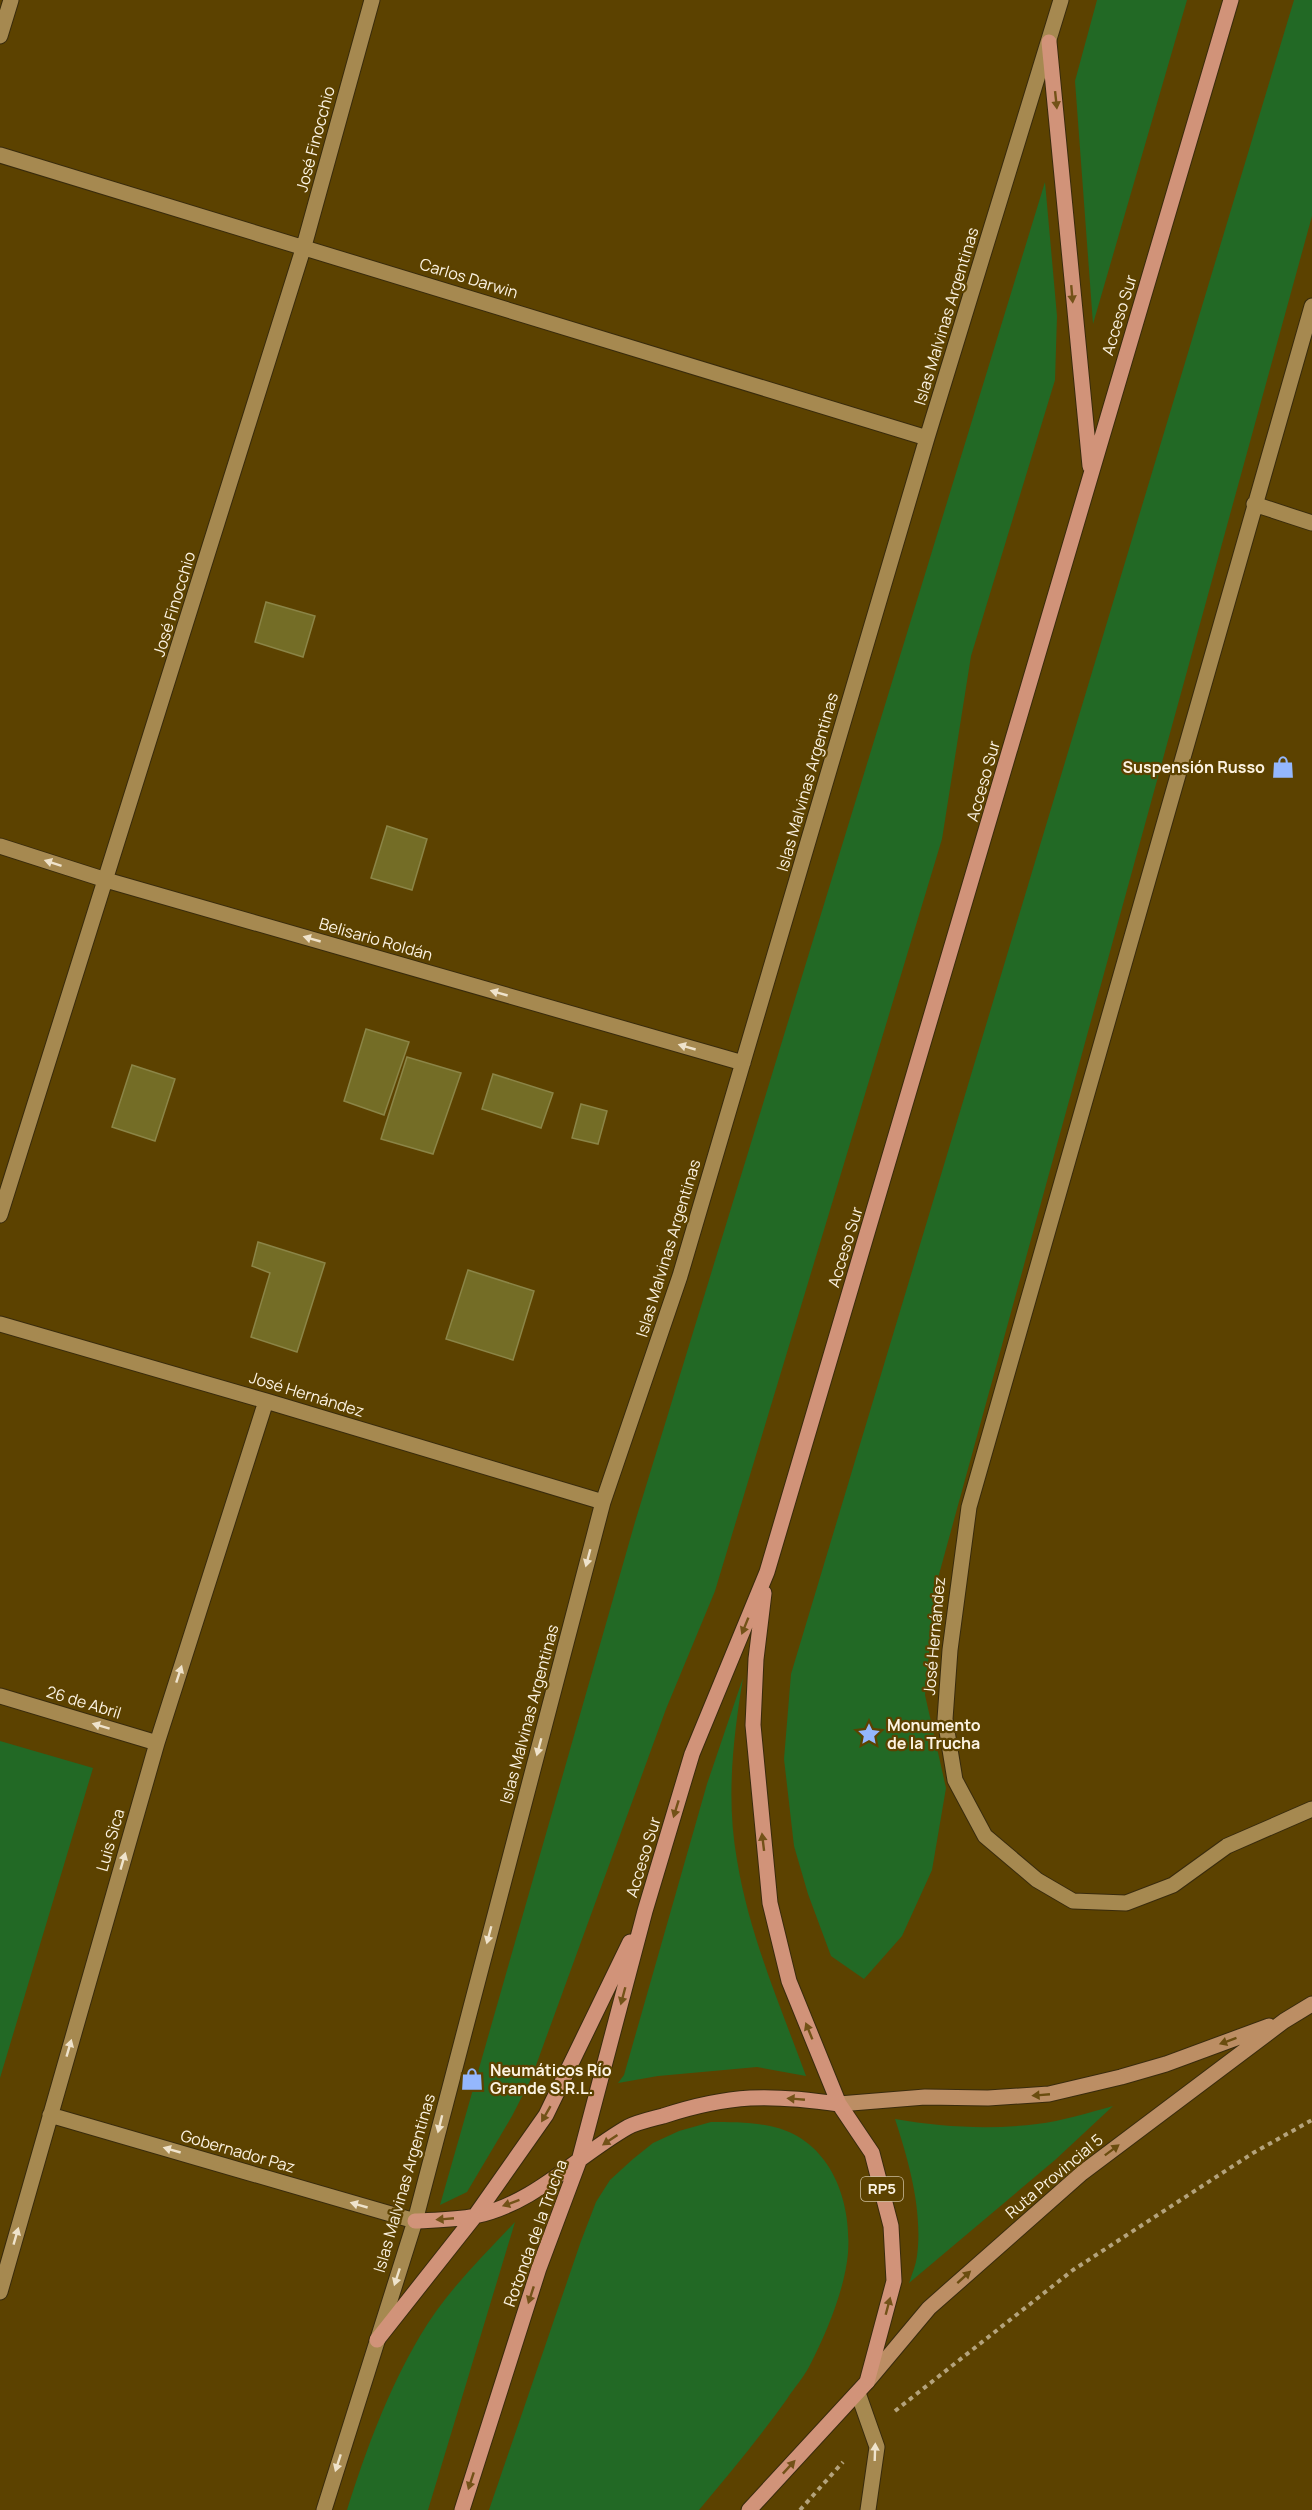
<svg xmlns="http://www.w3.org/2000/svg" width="1312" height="2510" viewBox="0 0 1312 2510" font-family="Manrope,sans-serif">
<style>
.green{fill:#226925}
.building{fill:#746d26;stroke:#8b8547;stroke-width:1.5}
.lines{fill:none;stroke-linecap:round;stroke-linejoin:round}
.lane-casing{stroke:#392b0c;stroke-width:17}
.street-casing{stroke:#392b0c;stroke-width:17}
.secondary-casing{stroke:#392b0c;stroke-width:17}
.primary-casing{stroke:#392b0c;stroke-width:17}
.path{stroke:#b4a37c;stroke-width:4;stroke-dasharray:4.5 4.5;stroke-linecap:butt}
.lane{stroke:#a68950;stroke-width:15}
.street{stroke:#a68950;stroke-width:15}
.secondary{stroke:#bc8e64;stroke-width:15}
.primary{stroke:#d19379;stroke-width:15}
.oneway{fill:#735218}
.oneway2{fill:#efe3cc}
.oneway3{fill:#6a4d0f}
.labels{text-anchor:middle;stroke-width:4.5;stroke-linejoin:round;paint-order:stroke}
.shield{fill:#5c4200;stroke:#ccbe9e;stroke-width:1.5}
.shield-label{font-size:15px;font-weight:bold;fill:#fcf3e2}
.street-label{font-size:16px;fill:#fcf3e2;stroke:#5c4200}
.poi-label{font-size:16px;font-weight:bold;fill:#fcf3e2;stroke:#5c4200;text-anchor:start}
</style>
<rect width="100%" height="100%" fill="#5c4200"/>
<path class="green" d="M 1097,0 L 1187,0 L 1093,324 L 1075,81 Z
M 1294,0 L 1312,0 L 1312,216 L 935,1589 L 925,1695 L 946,1788 L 932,1870 L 902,1936 L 864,1979 L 831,1956 L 808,1894 L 794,1846 L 784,1759 L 791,1674 Z
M 1045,182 L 1057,316 L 1055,380 L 971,656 L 942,839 L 715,1591 L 666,1709 L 531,2079 L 512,2116 L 467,2192 L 440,2205 L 635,1522 Z
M 743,1678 C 733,1739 726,1799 737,1860 C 749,1934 780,2005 806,2076 L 757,2067 L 658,2076 L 618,2083 L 624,2075 L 707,1784 Z
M 0,1741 L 93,1768 L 0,2078 Z
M 1113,2106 L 1055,2160 L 909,2283 C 912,2274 916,2265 917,2256 C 923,2211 909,2162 895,2119 C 941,2127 989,2130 1037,2124 C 1062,2121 1088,2113 1113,2106 Z
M 711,2122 C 730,2122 751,2122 770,2126 C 829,2138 852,2198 848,2253 C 845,2289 826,2334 810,2365 C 804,2377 794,2388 787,2399 C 759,2438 729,2474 699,2510 L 489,2510 L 581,2241 L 596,2202 L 610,2180 L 633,2159 L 653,2143 L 679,2131 Z
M 515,2222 L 428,2510 L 347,2510 C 366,2450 388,2390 420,2336 C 445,2293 481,2258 515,2222 Z"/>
<path class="building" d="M 266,602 L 315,616 L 303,657 L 255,642 Z
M 387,826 L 427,839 L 412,890 L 371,878 Z
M 366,1029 L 409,1042 L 384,1115 L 344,1101 Z
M 407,1057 L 461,1073 L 433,1154 L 381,1139 Z
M 132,1065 L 175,1079 L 155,1141 L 112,1127 Z
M 493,1074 L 553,1093 L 541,1128 L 482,1109 Z
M 581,1104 L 607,1111 L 598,1144 L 572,1138 Z
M 258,1242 L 325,1263 L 297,1352 L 251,1337 L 270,1273 L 252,1266 Z
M 468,1270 L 534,1291 L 513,1360 L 446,1339 Z"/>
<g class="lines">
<g class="lane-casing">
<path id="lane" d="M 858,2393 L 877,2447 L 868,2510"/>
</g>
<g class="street-casing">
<path id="street" d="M 0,36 L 11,0
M 0,155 L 927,438
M 1312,306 L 969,1507 L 950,1650 L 945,1719 L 955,1780 L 985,1836 L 1037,1880 L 1073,1901 L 1126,1903 L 1173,1885 L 1227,1846 L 1312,1809
M 1254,504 L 1312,523
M 0,846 L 106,880 L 743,1063
M 0,1215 L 304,246 L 372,0
M 0,1324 L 266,1401 L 603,1502
M 0,1696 L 157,1743
M 50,2115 L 415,2221
M 0,2292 L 157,1743 L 266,1401
M 324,2510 L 415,2221 L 603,1502 L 680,1276 L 927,438 L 1061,0"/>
</g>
<g class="secondary-casing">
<path id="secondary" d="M 839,2104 L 925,2097 L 988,2098 L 1049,2094 L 1121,2077 L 1166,2064 L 1269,2026
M 867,2382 L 929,2308 L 1082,2173 L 1284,2021 L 1312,2004"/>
</g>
<g class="primary-casing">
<path id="primary" d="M 1049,42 L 1090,466
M 764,1593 L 756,1659 L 753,1725 L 770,1903 L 789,1981 L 839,2104
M 415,2221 C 434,2220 456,2220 475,2216 C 534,2204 577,2156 628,2127 C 638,2122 652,2119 663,2116 C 730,2094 770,2094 839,2104 L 872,2153 L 891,2226 L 894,2281 L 867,2382 L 749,2510
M 377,2340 L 475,2216 L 546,2115 L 630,1942
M 462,2510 L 539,2268 L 579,2161 L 645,1911 L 692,1754 L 767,1572 L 1231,0"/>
</g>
<path class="path" d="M 895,2411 L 1073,2270 L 1253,2153 L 1312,2120
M 800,2510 L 843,2462"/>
<use href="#lane" class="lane"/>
<use href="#street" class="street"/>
<use href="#secondary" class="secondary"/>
<use href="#primary" class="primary"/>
</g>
<defs><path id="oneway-solid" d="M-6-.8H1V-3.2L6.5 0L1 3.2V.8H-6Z" transform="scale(1.5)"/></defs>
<g class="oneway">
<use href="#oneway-solid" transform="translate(1056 100) rotate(84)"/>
<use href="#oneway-solid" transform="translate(1072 294) rotate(85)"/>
<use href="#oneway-solid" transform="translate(745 1626) rotate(112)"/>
<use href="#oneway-solid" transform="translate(676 1809) rotate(107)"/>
<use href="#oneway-solid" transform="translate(763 1842) rotate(-97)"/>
<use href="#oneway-solid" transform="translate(623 1996) rotate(105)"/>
<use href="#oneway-solid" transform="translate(809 2031) rotate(-112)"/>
<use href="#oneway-solid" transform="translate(796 2099) rotate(-175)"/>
<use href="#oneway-solid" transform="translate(546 2114) rotate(120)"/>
<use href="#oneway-solid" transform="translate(610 2140) rotate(146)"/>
<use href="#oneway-solid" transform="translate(511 2203) rotate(160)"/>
<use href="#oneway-solid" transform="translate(445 2219) rotate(175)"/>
<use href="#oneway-solid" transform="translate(531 2295) rotate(108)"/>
<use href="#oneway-solid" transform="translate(888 2306) rotate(-75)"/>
<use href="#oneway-solid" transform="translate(789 2467) rotate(-47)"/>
<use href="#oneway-solid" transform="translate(471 2481) rotate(108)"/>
</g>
<g class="oneway2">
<use href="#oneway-solid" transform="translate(53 863) rotate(-162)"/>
<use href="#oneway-solid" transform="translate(312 939) rotate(-164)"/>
<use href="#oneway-solid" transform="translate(499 993) rotate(-164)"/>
<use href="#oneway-solid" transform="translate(687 1047) rotate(-164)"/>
<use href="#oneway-solid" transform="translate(588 1558) rotate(105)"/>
<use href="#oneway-solid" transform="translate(179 1674) rotate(-72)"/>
<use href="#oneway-solid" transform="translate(101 1726) rotate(-163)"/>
<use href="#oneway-solid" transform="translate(539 1747) rotate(105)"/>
<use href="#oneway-solid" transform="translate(123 1861) rotate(-74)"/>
<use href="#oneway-solid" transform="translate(489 1935) rotate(105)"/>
<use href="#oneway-solid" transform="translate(69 2048) rotate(-74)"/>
<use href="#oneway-solid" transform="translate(440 2124) rotate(104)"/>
<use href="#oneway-solid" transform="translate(172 2150) rotate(-164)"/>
<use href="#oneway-solid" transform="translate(359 2205) rotate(-164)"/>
<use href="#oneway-solid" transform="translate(16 2236) rotate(-74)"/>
<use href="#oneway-solid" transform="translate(397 2277) rotate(108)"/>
<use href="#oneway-solid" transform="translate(875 2452) rotate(-88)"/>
<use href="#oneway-solid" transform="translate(338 2463) rotate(108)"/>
</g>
<g class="oneway3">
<use href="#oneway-solid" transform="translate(1228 2041) rotate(160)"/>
<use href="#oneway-solid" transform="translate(1041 2095) rotate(175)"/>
<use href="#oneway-solid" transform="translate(1112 2150) rotate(-37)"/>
<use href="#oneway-solid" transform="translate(964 2277) rotate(-42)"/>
</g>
<defs>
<g id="shop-bare" transform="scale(1.8)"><path d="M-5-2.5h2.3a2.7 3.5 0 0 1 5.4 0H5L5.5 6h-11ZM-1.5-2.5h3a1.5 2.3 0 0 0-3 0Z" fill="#94b7fd" stroke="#5c4200" stroke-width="2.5" paint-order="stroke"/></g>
<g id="sight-bare" transform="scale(1.8)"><path d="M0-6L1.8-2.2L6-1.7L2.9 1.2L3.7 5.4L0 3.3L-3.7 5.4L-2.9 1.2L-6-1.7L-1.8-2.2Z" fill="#94b7fd" stroke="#5c4200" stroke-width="2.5" paint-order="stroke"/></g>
</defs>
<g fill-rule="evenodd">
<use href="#shop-bare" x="1283" y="767"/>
<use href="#sight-bare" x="869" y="1734"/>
<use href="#shop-bare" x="472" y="2079"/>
</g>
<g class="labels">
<rect class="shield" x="861" y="2177" width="42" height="24" rx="4.5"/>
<g class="shield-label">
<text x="882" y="2194">RP5</text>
</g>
<g class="street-label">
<text transform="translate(315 139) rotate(-75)" y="6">José Finocchio</text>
<text transform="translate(469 278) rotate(17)" y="6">Carlos Darwin</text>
<text transform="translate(1119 315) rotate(-73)" y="6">Acceso Sur</text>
<text transform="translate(946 316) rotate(-73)" y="6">Islas Malvinas Argentinas</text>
<text transform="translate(174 604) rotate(-73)" y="6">José Finocchio</text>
<text transform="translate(983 781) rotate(-74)" y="6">Acceso Sur</text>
<text transform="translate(807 782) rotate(-74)" y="6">Islas Malvinas Argentinas</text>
<text transform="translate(376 939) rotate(16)" y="6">Belisario Roldán</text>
<text transform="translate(845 1247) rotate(-73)" y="6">Acceso Sur</text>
<text transform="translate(668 1248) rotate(-73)" y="6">Islas Malvinas Argentinas</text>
<text transform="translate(307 1394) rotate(17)" y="6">José Hernández</text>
<text transform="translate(934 1636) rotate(-85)" y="6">José Hernández</text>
<text transform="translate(84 1702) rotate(17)" y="6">26 de Abril</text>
<text transform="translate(529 1714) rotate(-75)" y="6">Islas Malvinas Argentinas</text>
<text transform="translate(110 1840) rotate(-74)" y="6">Luis Sica</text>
<text transform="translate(643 1857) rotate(-73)" y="6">Acceso Sur</text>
<text transform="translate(238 2151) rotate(16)" y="6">Gobernador Paz</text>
<text transform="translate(1054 2176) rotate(-40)" y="6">Ruta Provincial 5</text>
<text transform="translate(404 2183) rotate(-74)" y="6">Islas Malvinas Argentinas</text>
<text transform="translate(535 2233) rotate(-70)" y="6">Rotonda de la Trucha</text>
</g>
<g class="poi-label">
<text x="1265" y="773" text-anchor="end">Suspensión Russo</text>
<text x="887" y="1731">Monumento<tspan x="887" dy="18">de la Trucha</tspan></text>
<text x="490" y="2076">Neumáticos Río<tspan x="490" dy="18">Grande S.R.L.</tspan></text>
</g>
</g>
</svg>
